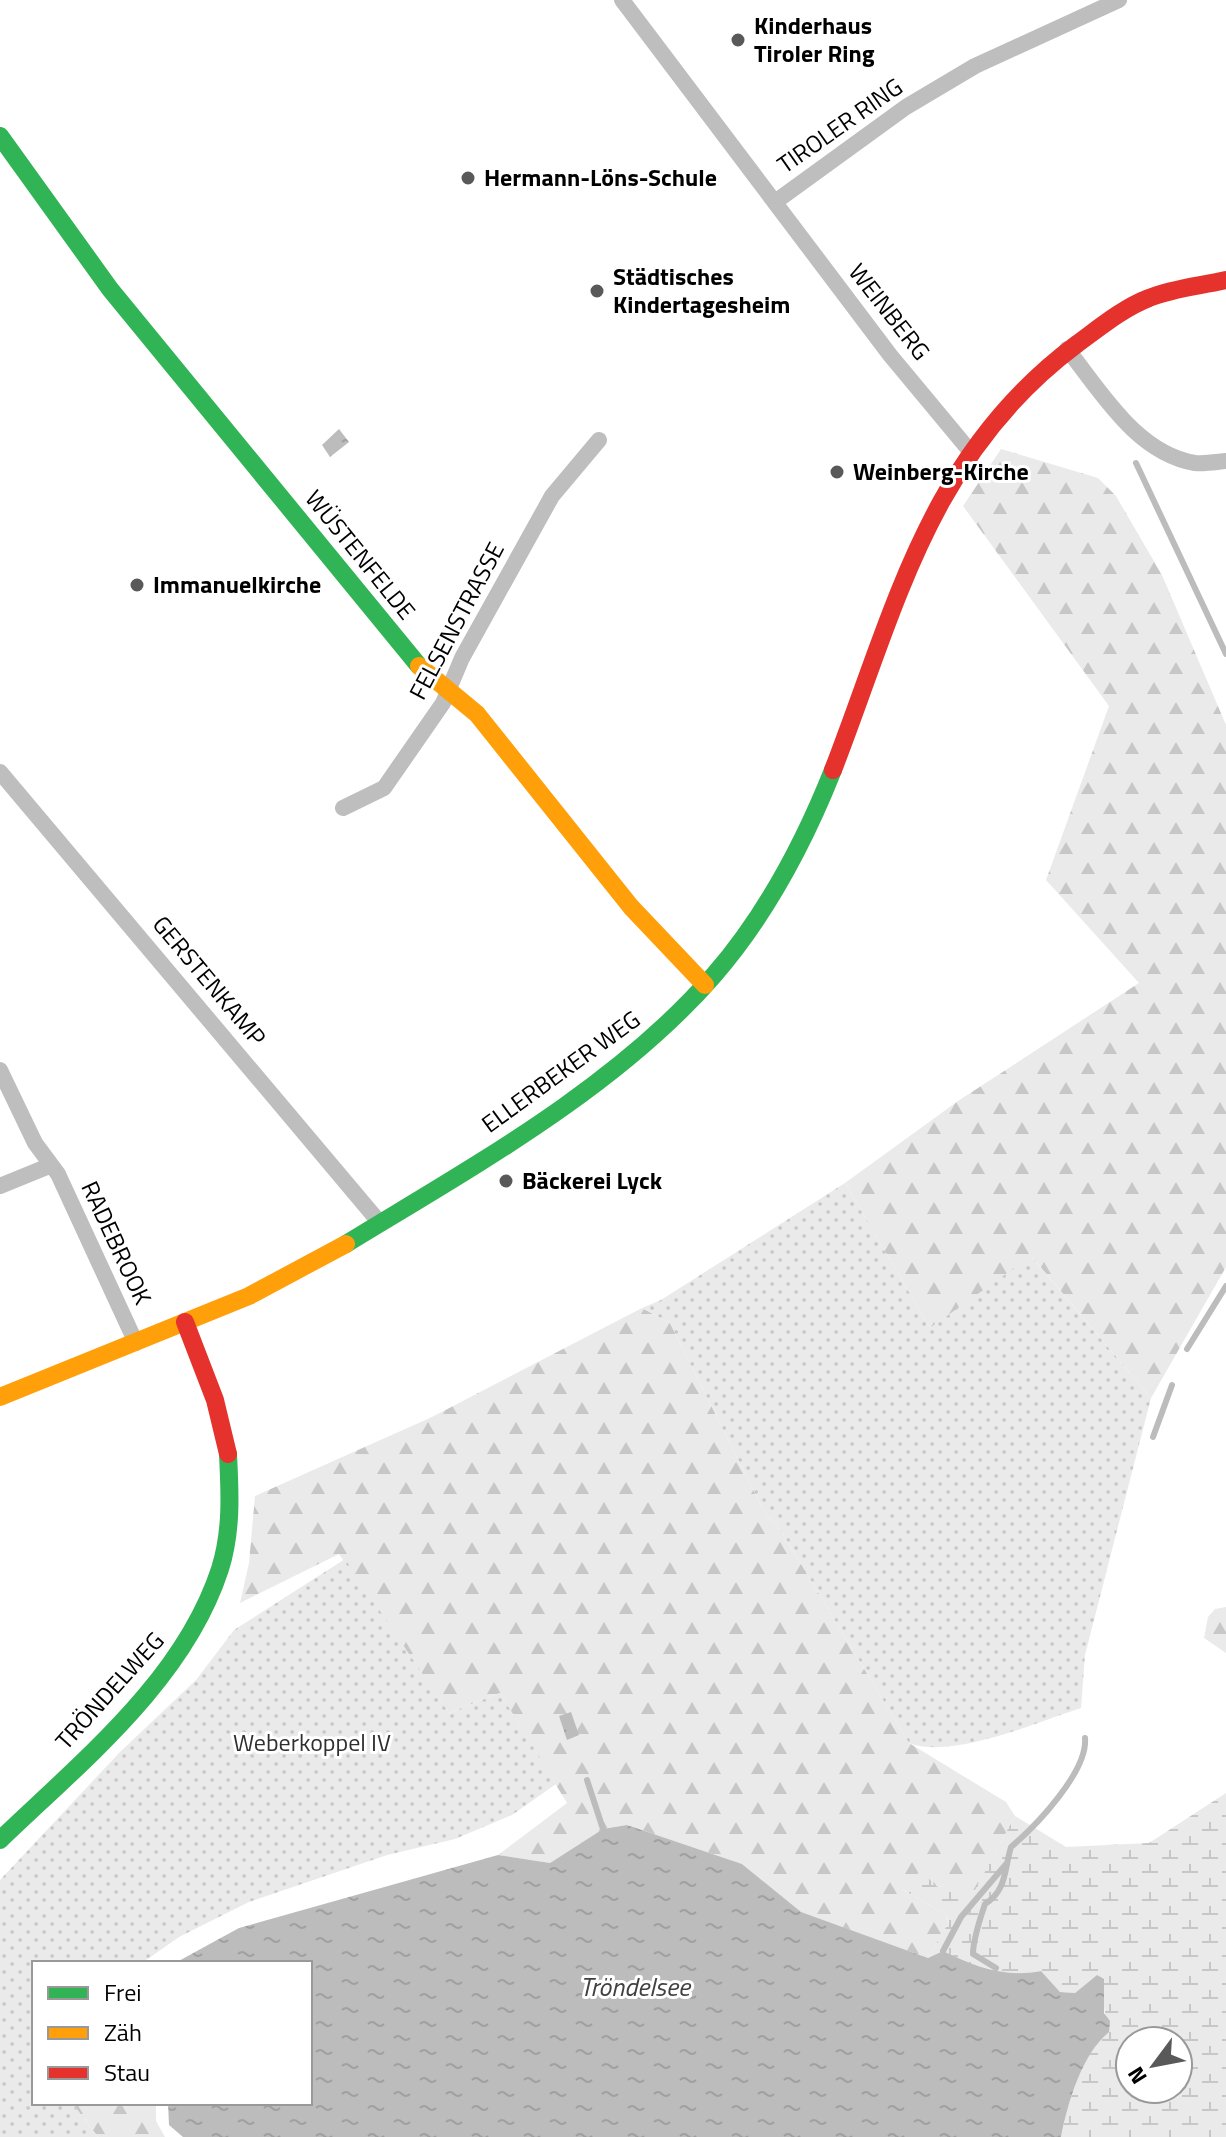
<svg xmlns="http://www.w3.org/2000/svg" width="1226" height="2137" viewBox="0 0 1226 2137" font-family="'Titillium Web',sans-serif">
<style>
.forest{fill:url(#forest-firs)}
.wetland{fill:url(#wetland-marsh);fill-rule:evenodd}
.garden{fill:url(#garden-dots)}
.water{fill:url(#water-ripples)}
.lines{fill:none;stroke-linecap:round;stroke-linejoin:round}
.stream{stroke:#bcbcbc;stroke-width:6}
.street{stroke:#bebebe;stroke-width:16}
.fast{stroke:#30b455;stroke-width:18}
.slow{stroke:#ff9f0a;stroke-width:18}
.jam{stroke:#e5322d;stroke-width:18}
.poi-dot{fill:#595959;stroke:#fff;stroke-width:3}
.labels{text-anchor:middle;stroke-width:6;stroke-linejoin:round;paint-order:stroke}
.poi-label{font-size:24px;font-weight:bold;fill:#000;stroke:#fff;text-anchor:start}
.street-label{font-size:24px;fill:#000;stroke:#fff}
.park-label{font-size:24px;fill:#2f2f2f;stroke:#fff}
.water-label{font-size:26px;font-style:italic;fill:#404040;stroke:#fff}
</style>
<defs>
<pattern id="forest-firs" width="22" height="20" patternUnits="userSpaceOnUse" patternTransform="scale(2)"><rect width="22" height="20" fill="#eaeaea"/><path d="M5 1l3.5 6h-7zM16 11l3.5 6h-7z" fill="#c7c7c7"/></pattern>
<pattern id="wetland-marsh" width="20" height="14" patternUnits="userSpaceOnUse" patternTransform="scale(2)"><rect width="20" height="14" fill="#eaeaea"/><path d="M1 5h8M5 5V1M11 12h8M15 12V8" fill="none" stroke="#c7c7c7"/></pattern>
<pattern id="garden-dots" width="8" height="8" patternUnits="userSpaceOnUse" patternTransform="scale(2)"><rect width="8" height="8" fill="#eaeaea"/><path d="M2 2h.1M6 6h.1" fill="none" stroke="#c7c7c7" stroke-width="1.8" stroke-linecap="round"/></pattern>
<pattern id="water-ripples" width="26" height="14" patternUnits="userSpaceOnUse" patternTransform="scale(2)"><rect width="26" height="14" fill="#bcbcbc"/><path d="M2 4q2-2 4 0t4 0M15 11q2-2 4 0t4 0" fill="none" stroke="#a0a0a0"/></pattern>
</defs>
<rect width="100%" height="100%" fill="#fff"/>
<path class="forest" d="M 1001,449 L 1098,478 L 1116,496 L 1162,575 L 1226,725 L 1226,1267 L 1151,1398 L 1032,1257 L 930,1328 L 845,1183 L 958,1101 L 1139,983 L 1046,880 L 1109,706 L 963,506 Z
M 642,1308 L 670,1323 L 767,1517 L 777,1524 L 909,1743 L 1006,1802 L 1015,1816 L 975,1891 L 935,1886 L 902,1889 L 945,1914 L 949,1923 L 928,1958 L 800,1912 L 742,1864 L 627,1825 L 603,1829 L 550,1863 L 498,1855 L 567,1803 L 500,1693 L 449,1713 L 339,1554 L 240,1603 L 249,1563 L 255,1496 L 432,1417 Z
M 1226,1607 L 1226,1653 L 1204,1638 L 1208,1617 L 1215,1609 Z
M 72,2103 L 156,2103 L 156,2121 L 165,2137 L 98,2137 Z"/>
<path class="wetland" d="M 1226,1793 L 1226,2137 L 1061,2137 C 1068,2102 1082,2054 1109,2031 L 1097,1975 L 1075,1993 L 1060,1992 L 1041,1971 L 1016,1976 L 967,1963 L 943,1951 L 928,1958 L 949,1922 L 945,1914 L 902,1889 L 902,1881 L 923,1871 L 935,1886 L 975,1890 L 1015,1816 L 1066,1847 L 1149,1843 ZM 1130,2041 L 1178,2041 L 1178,2089 L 1130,2089 Z"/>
<path class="garden" d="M 845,1183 L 930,1328 L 1031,1256 L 1151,1398 L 1085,1655 L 1081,1708 C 1037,1722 951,1760 909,1743 L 777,1524 L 767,1517 L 670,1323 L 642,1308 L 661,1300 Z
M 345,1559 L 449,1713 L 500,1693 L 556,1784 L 512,1815 L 455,1839 L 387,1855 L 249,1902 L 179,1937 L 142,1963 L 34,1963 L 34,2103 L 72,2103 L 98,2137 L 0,2137 L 0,1880 L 120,1752 L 196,1680 L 234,1630 Z"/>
<path class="water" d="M 339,429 L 349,442 L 330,457 L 322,445 Z
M 571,1712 L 579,1735 L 567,1740 L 559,1716 Z
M 627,1825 L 742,1864 L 801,1912 L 928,1958 L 943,1951 C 976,1967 1005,1978 1041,1971 L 1060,1992 L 1075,1993 L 1097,1975 L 1104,1979 L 1104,2013 L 1110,2021 L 1109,2032 C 1082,2054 1068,2102 1061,2137 L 183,2137 L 169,2125 L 168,2103 L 310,2103 L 310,1963 L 175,1963 L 239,1928 L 498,1855 L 550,1863 L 603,1829 Z"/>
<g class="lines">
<path class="stream" d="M 1136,463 L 1226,654
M 1187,1349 L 1226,1286
M 1153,1437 L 1172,1385
M 587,1780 L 603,1829
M 943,1951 L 961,1917 L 1007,1863
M 996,1968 L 973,1954 C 973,1939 980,1919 985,1904 C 1007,1890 1004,1870 1011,1847 C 1037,1825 1088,1771 1085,1738"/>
<path class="street" d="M 622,0 L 890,355 L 969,450
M 775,202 L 906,107 L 975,66 L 1119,0
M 1067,349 C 1101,391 1136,453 1195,463 C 1204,464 1216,462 1226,461
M 0,772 L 380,1223
M 343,808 L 384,788 L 443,703 L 462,658 L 552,496 L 599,440
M 0,1070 L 35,1143 L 58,1174 L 136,1343
M 0,1186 L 49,1166"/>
<path class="fast" d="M 0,136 L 110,289 L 419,666
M 346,1244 C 472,1167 617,1087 714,975 C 766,915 804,843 833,770
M 0,1840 C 82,1761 184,1680 220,1569 C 232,1531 230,1493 228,1454"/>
<path class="slow" d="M 419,666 L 477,714 L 631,907 L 705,985
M 0,1397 L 249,1296 L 346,1244"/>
<path class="jam" d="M 833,770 C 896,607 929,454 1077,344 C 1099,328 1123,308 1149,298 C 1173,288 1200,286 1226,280
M 185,1322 L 215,1400 L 228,1454"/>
</g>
<g class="poi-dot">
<circle cx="738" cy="40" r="8"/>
<circle cx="468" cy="178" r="8"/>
<circle cx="597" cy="291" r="8"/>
<circle cx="837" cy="472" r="8"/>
<circle cx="137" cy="585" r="8"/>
<circle cx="506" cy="1181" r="8"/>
</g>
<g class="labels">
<g class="poi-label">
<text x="754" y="34">Kinderhaus<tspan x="754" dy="28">Tiroler Ring</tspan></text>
<text x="484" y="186">Hermann-Löns-Schule</text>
<text x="613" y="285">Städtisches<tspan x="613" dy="28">Kindertagesheim</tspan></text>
<text x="853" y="480">Weinberg-Kirche</text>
<text x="153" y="593">Immanuelkirche</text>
<text x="522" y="1189">Bäckerei Lyck</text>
</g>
<g class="street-label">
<text transform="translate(840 126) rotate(-35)" y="8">TIROLER RING</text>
<text transform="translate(889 312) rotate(52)" y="8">WEINBERG</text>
<text transform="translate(360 555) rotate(51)" y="8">WÜSTENFELDE</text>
<text transform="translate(457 621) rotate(-62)" y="8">FELSENSTRASSE</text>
<text transform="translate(209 981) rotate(50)" y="8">GERSTENKAMP</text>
<text transform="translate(561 1072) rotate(-36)" y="8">ELLERBEKER WEG</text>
<text transform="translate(116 1243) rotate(65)" y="8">RADEBROOK</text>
<text transform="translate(110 1691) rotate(-48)" y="8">TRÖNDELWEG</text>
</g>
<g class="park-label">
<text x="312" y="1751">Weberkoppel IV</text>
</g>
<g class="water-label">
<text x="635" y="1996">Tröndelsee</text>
</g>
</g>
<rect x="32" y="1961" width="280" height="144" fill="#ffffff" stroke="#999999" stroke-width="2"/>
<rect x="48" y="1987" width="40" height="12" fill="#30b455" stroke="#999999" stroke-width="2"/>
<text x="104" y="2001" font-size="24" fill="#000000">Frei</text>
<rect x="48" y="2027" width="40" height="12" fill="#ff9f0a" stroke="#999999" stroke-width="2"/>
<text x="104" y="2041" font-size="24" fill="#000000">Zäh</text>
<rect x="48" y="2067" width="40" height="12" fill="#e5322d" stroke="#999999" stroke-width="2"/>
<text x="104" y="2081" font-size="24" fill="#000000">Stau</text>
<g transform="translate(1154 2065) rotate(238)"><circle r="38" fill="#ffffff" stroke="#999999" stroke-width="2"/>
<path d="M0-6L14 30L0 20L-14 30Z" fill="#595959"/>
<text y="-12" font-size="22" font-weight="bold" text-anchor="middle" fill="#000000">N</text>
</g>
</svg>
